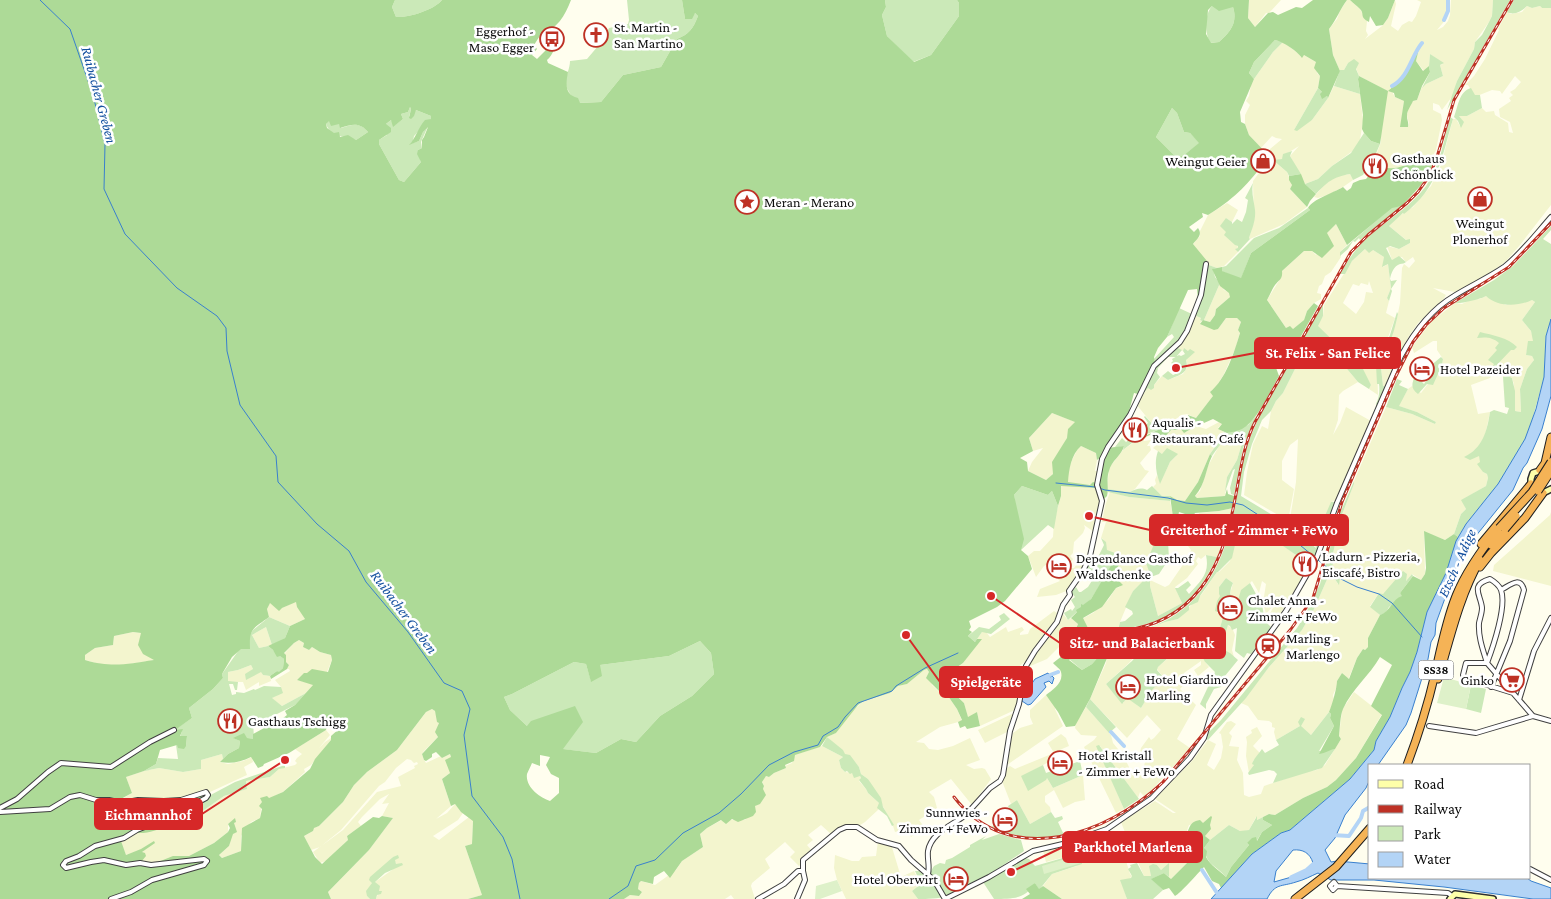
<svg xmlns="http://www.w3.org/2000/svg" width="1551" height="899" viewBox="0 0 1551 899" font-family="'Crimson Pro',serif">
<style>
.farmland{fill:#f3f5ce;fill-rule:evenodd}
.green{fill:#cbe9b8}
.forest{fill:#adda97;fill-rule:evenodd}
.pitch{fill:#def1c9}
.water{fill:#b3d4f6;stroke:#3980ce;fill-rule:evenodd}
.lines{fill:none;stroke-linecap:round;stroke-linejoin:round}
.stream{stroke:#3980ce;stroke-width:1}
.canal{stroke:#b3d4f6;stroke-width:4}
.river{stroke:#b3d4f6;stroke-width:6}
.street-casing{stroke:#404040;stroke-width:6}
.secondary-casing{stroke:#2f2f2f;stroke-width:8}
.highway-casing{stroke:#1e1e1e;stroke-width:9}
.street{stroke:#fff;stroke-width:4}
.secondary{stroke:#feffa9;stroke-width:5}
.highway{stroke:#f5b356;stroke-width:7}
.rail-casing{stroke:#be3125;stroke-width:3}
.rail{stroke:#fff;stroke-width:1;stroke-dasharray:4;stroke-linecap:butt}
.street-bridge-casing{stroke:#404040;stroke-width:6;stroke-linecap:butt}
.highway-bridge-casing{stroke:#1e1e1e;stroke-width:9;stroke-linecap:butt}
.street-bridge{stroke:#fff;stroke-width:4}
.highway-bridge{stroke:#f5b356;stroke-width:7}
.labels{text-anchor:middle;stroke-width:5;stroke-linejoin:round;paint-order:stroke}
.shield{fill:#fff;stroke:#565656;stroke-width:1}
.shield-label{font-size:12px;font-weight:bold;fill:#0d0d0d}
.poi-label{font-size:14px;fill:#0d0d0d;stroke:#fff;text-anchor:start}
.water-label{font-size:15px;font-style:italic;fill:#1652a0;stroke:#fff}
.leader{fill:none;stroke:#d62828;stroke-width:2}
.callout-dot{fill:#d62828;stroke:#fff;stroke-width:2}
.callout{fill:#d62828;stroke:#d62828;stroke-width:2}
.callout-label{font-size:15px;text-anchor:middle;font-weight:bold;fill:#fff}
</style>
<rect width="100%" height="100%" fill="#fffeee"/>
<path class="farmland" d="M 1249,0 L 1281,0 L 1269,13 L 1266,13 L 1255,27 L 1248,18 Z
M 1347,0 L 1350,0 L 1360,9 L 1367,21 L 1366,31 L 1368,35 L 1365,39 L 1382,26 L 1388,18 L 1395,0 L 1396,4 L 1391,26 L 1398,31 L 1402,25 L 1409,21 L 1412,22 L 1416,16 L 1421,2 L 1417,0 L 1449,0 L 1449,9 L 1447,18 L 1437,30 L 1443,27 L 1448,21 L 1450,15 L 1451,0 L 1493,0 L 1492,16 L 1489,22 L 1475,42 L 1474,49 L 1457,81 L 1454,94 L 1442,110 L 1439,105 L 1433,103 L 1433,110 L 1441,114 L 1442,120 L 1436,150 L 1429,163 L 1418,158 L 1406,166 L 1389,169 L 1383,167 L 1386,163 L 1375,158 L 1381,142 L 1381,132 L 1387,91 L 1359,76 L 1356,68 L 1348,63 L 1344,70 L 1340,71 L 1333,55 L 1329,29 L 1337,19 L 1340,11 ZM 1418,50 L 1416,61 L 1424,71 L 1429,66 L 1430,54 L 1443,64 L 1440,65 L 1443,76 L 1426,84 L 1422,87 L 1417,100 L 1413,101 L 1409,106 L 1407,115 L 1409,124 L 1408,127 L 1401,127 L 1404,101 L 1395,97 L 1390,88 L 1399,83 L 1405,76 Z
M 1527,6 L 1532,8 L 1540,6 L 1542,8 L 1551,8 L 1551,205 L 1520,245 L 1506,261 L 1489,274 L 1455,292 L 1433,288 L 1446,295 L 1443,300 L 1418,323 L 1409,336 L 1387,387 L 1383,386 L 1381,368 L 1384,358 L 1382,357 L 1389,344 L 1396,323 L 1400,303 L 1402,268 L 1404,264 L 1409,268 L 1415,261 L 1413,257 L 1406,262 L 1402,257 L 1392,260 L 1387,246 L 1399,249 L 1410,243 L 1389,226 L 1396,218 L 1413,207 L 1431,186 L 1441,165 L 1453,119 L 1456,119 L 1460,126 L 1462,120 L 1459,116 L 1467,116 L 1482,108 L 1486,112 L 1494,111 L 1495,115 L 1508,123 L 1509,132 L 1513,133 L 1510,122 L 1500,117 L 1499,109 L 1511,101 L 1509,98 L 1513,95 L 1510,92 L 1515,89 L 1521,82 L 1515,76 L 1502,94 L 1500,91 L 1492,90 L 1477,96 L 1474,95 L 1468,85 L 1465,85 L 1474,76 L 1485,59 L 1499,30 L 1498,29 L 1507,12 L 1511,14 L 1522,12 Z
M 1283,42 L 1299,54 L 1301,57 L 1304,55 L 1316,62 L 1317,73 L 1320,76 L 1318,88 L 1294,130 L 1312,120 L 1328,98 L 1334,86 L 1360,94 L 1363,121 L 1360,140 L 1354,150 L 1332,166 L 1318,179 L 1305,184 L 1290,156 L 1299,146 L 1286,154 L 1282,159 L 1274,161 L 1287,172 L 1292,185 L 1290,189 L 1307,207 L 1284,224 L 1250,239 L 1249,238 L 1254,221 L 1253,181 L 1270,158 L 1268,153 L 1270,149 L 1282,139 L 1276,138 L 1272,136 L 1261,148 L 1249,135 L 1245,124 L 1245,115 L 1250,105 L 1246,101 L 1249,96 L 1251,85 L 1254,79 L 1273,52 Z
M 1350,174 L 1353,180 L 1343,187 L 1328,195 L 1318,198 L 1314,197 L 1324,185 L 1332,179 L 1337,176 Z
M 1227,203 L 1238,210 L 1232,222 L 1226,218 L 1226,233 L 1239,248 L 1236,249 L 1238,252 L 1224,266 L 1217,268 L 1206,264 L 1193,244 L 1200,236 L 1200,231 L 1208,215 Z
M 1336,224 L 1347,245 L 1340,252 L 1341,257 L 1331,272 L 1325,276 L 1322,284 L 1319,286 L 1317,293 L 1321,294 L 1321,299 L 1314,303 L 1307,311 L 1304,320 L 1292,330 L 1286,328 L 1267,300 L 1280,279 L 1282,271 L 1304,251 L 1312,251 L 1316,255 L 1327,233 Z
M 1365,249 L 1373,250 L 1384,257 L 1383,267 L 1388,264 L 1391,288 L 1387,298 L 1389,301 L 1386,313 L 1395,318 L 1386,343 L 1377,360 L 1378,395 L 1369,389 L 1371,385 L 1353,358 L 1317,326 L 1323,316 L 1324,305 L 1352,261 ZM 1369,281 L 1373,293 L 1366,292 L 1364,302 L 1356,314 L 1343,303 L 1353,284 L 1359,286 L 1361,283 L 1368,285 Z
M 1220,283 L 1224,290 L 1230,293 L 1230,297 L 1216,309 L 1215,315 L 1210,322 L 1204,320 Z
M 1486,296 L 1506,305 L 1532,300 L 1535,302 L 1522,320 L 1531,331 L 1534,341 L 1528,346 L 1526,355 L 1532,356 L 1534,360 L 1527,369 L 1520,389 L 1521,412 L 1515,411 L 1514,384 L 1512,378 L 1508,376 L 1503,377 L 1503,374 L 1495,370 L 1490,378 L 1471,385 L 1478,414 L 1490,412 L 1485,436 L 1478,447 L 1470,454 L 1479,455 L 1483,472 L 1487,474 L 1488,478 L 1486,486 L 1462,500 L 1466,509 L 1461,514 L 1454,534 L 1445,540 L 1424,532 L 1425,574 L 1421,580 L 1412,574 L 1406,581 L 1405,576 L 1383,594 L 1379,593 L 1370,606 L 1380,615 L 1368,638 L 1368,647 L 1365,650 L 1363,649 L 1357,658 L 1348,680 L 1342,673 L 1337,681 L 1338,684 L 1333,695 L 1334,701 L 1329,712 L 1311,735 L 1300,726 L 1276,740 L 1274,732 L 1275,728 L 1272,727 L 1272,723 L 1269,721 L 1258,720 L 1248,706 L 1241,703 L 1269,667 L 1302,630 L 1314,609 L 1329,575 L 1334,578 L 1338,584 L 1340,578 L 1331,570 L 1332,558 L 1341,517 L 1354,484 L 1354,481 L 1386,407 L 1412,414 L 1435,424 L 1436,422 L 1417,412 L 1398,406 L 1408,389 L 1412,386 L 1421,393 L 1442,365 L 1443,359 L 1437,350 L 1437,341 L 1433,341 L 1414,353 L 1412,347 L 1431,322 L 1455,303 L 1462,304 L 1470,300 L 1480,299 Z
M 1194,315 L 1201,318 L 1200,320 L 1202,321 L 1200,323 L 1218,329 L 1226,318 L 1237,318 L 1241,322 L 1238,330 L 1240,332 L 1236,347 L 1224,374 L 1216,387 L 1210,392 L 1214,395 L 1196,418 L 1187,414 L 1181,415 L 1169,425 L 1164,421 L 1156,427 L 1154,426 L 1136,404 L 1148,388 L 1153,388 L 1154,385 L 1162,376 L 1168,380 L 1183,374 L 1188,366 L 1186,360 L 1188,351 L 1184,349 L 1183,351 L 1178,348 Z
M 1317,340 L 1324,342 L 1333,356 L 1342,363 L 1358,382 L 1343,391 L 1339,395 L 1338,420 L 1333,435 L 1340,423 L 1346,407 L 1371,421 L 1336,502 L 1333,501 L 1317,548 L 1289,525 L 1296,482 L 1298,439 L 1290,445 L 1282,461 L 1282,480 L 1294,489 L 1288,521 L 1244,495 L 1247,472 L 1253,444 L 1262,426 L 1268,429 L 1271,411 L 1276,401 L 1283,393 L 1303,353 Z
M 1052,413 L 1076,422 L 1067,438 L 1053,474 L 1046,480 L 1028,471 L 1032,462 L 1043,448 L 1033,451 L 1029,438 Z
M 1219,422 L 1222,424 L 1218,428 L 1224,432 L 1224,436 L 1210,454 L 1198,482 L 1185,501 L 1177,500 L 1170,496 L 1162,496 L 1153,487 L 1156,484 L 1155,480 L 1157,475 L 1160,483 L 1170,462 L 1176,456 L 1162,454 L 1153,448 L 1171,430 L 1179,428 L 1186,432 L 1196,426 L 1206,429 Z
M 1245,433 L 1237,460 L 1227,477 L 1225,496 L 1197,498 L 1195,496 L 1200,491 L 1208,466 L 1219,446 L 1225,438 L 1236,434 Z
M 1140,438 L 1144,439 L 1144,441 L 1151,440 L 1147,446 L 1150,446 L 1151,450 L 1140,463 L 1145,470 L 1149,471 L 1135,489 L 1130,492 L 1107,489 L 1109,468 L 1123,450 Z
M 1081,446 L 1096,453 L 1097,460 L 1095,471 L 1100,471 L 1097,485 L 1076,484 L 1067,482 L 1068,470 L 1072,460 L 1077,450 Z
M 1061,485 L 1097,488 L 1101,502 L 1094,532 L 1084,525 L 1085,528 L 1083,533 L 1074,542 L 1073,553 L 1070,556 L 1073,559 L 1070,564 L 1068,566 L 1060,557 L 1044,566 L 1036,577 L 1028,556 L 1034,551 L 1040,551 L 1053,537 L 1054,521 L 1061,496 Z
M 1110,492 L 1129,497 L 1170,501 L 1173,515 L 1173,517 L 1158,535 L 1147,565 L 1151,574 L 1133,591 L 1120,622 L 1115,641 L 1121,635 L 1129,636 L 1165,622 L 1178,619 L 1202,594 L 1217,572 L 1219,572 L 1230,561 L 1240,519 L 1250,516 L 1255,519 L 1263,528 L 1271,530 L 1274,534 L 1274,539 L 1296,555 L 1300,561 L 1298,574 L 1303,577 L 1274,624 L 1267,619 L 1273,608 L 1272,607 L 1266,614 L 1263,603 L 1266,584 L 1262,581 L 1259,593 L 1252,581 L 1243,590 L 1239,600 L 1230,594 L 1233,583 L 1226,578 L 1219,587 L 1220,596 L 1217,613 L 1224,614 L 1219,631 L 1223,632 L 1228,625 L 1233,630 L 1235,635 L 1232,650 L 1234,657 L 1231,655 L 1205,662 L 1209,667 L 1198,676 L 1194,670 L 1201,665 L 1201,661 L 1184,673 L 1186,682 L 1180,689 L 1196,705 L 1177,739 L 1190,748 L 1150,792 L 1144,796 L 1140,792 L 1138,798 L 1100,746 L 1097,746 L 1124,809 L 1116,813 L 1084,747 L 1094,740 L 1097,736 L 1081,735 L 1075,728 L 1076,723 L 1086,707 L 1111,735 L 1113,743 L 1123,755 L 1135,779 L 1144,766 L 1145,762 L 1140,753 L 1141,748 L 1149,737 L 1151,740 L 1154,738 L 1161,730 L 1147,715 L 1127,738 L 1090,699 L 1106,663 L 1108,651 L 1102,658 L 1096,652 L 1088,628 L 1082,619 L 1093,613 L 1108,600 L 1116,588 L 1120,587 L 1103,539 L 1101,538 L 1106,522 L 1102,522 L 1105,506 ZM 1184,629 L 1190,639 L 1158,667 L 1157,669 L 1164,678 L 1152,690 L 1141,708 L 1127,697 L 1123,703 L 1106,684 L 1129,663 L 1146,643 L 1153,651 Z
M 1233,508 L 1225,535 L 1217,557 L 1206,555 L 1201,559 L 1198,557 L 1196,561 L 1198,564 L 1187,578 L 1175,587 L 1182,603 L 1158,616 L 1150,586 L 1150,580 L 1165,587 L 1169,585 L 1189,556 L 1191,550 L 1188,546 L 1191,540 L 1199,513 L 1219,511 Z
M 1551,512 L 1551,586 L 1493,571 L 1494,565 L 1550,515 Z
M 1087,554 L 1090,556 L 1083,571 L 1069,590 L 1056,595 L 1037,597 L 1040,589 L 1060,581 L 1057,578 L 1070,568 L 1074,568 L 1080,560 Z
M 296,601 L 305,619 L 290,626 L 269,617 L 267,609 L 270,602 L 282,608 Z
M 1054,611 L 1057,613 L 1055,622 L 1028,659 L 1005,678 L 1011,686 L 1022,676 L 1017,709 L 980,726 L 977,712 L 968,718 L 964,703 L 946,686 L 941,678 L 963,663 L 981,639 L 977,639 L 982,632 L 986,632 L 990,637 L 1006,627 L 1008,632 L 1022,627 L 1024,630 L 1020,633 L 1020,635 L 1028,634 L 1030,629 Z
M 1063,614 L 1068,620 L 1071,618 L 1078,624 L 1075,631 L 1047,659 L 1028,667 L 1031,658 L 1056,627 Z
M 266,627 L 272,645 L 259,648 L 252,635 Z
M 133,632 L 141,633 L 155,660 L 125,665 L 103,665 L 85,660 L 85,655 L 95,648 L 113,645 L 114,636 Z
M 299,640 L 304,643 L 303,647 L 309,650 L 312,647 L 320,652 L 331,655 L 332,660 L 327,672 L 307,674 L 297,680 L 314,684 L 306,693 L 282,706 L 271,698 L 276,696 L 281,687 L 275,680 L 290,671 L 289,669 L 287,669 L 289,665 L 286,662 L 286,655 L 284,654 L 294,643 Z
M 251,665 L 253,669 L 247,679 L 261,671 L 263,675 L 270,676 L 271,681 L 259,686 L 259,682 L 246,690 L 243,682 L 228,682 L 228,672 L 238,670 Z
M 927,669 L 929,672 L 932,685 L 943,695 L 948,696 L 957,709 L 962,721 L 940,727 L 916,742 L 924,743 L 929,749 L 938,750 L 953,746 L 970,738 L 980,760 L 966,765 L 974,769 L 982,768 L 985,769 L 991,779 L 972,805 L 951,779 L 929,792 L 934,797 L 937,808 L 919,820 L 925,828 L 911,837 L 908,831 L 901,833 L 899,831 L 895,832 L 892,823 L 868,779 L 861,774 L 859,767 L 849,755 L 845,755 L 827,737 L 836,733 L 852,711 L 864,701 L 890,693 L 898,686 L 907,684 L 924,670 Z
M 1354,692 L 1382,714 L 1356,758 L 1336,780 L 1327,787 L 1303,798 L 1275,815 L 1269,814 L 1257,820 L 1256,817 L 1249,830 L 1245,831 L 1240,831 L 1229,825 L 1210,840 L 1205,836 L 1203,823 L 1189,825 L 1185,836 L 1179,841 L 1164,845 L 1157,855 L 1164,852 L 1174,852 L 1178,848 L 1187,848 L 1193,857 L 1171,879 L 1169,877 L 1168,870 L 1169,864 L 1161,870 L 1157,865 L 1150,869 L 1151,876 L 1144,876 L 1133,851 L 1140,848 L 1135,839 L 1128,840 L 1121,822 L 1155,801 L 1173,813 L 1176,813 L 1155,799 L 1193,760 L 1208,740 L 1216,744 L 1207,765 L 1214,770 L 1221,758 L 1223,747 L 1221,734 L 1219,733 L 1227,722 L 1231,721 L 1236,724 L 1229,733 L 1232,736 L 1229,746 L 1239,747 L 1237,760 L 1243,773 L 1244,795 L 1249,797 L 1261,794 L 1264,786 L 1308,771 L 1317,770 L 1325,765 L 1341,739 L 1339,736 L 1342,710 Z
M 1046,695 L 1056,707 L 1055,709 L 1063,726 L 1007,765 L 1009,743 L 1011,741 L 1013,733 L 1020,728 L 1033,724 L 1030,717 L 1030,710 Z
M 432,709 L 435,711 L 439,723 L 436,733 L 438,737 L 424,751 L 422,754 L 424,760 L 426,763 L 441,756 L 442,758 L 450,754 L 451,757 L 450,773 L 442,779 L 451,806 L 436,819 L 447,813 L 455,804 L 463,813 L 458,820 L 433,836 L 439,840 L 469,817 L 473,820 L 472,844 L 465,846 L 482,895 L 468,899 L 376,899 L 379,891 L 375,882 L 392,870 L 396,864 L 393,857 L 372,883 L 367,896 L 370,899 L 331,899 L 328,892 L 369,850 L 393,818 L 382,816 L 389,803 L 382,804 L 389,794 L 380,799 L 362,817 L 358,822 L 361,826 L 347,836 L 348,840 L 326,861 L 320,863 L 313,852 L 343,830 L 377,792 L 401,786 L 398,777 L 415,768 L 414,766 L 418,764 L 417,762 L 414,763 L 411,760 L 407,759 L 396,768 L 385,782 L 379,786 L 341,830 L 320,847 L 311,850 L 304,836 L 313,831 L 313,828 L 319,826 L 343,802 L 354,785 L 367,772 L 397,750 L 426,712 Z
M 1012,714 L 1014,714 L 1009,731 L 985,743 L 978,730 Z
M 1257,727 L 1262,736 L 1253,746 L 1260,753 L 1253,761 L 1254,765 L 1252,770 L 1249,773 L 1246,756 L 1247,742 L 1246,737 L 1252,733 L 1251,730 Z
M 326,730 L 330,735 L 319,748 L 325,742 L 331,738 L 331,740 L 311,765 L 304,769 L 305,772 L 283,792 L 262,802 L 260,818 L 251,822 L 241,836 L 241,851 L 222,858 L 219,855 L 229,846 L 235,819 L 228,824 L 228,832 L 214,843 L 189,856 L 153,864 L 141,862 L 145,855 L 141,853 L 146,848 L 126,855 L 120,841 L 137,831 L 164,827 L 176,820 L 204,810 L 224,796 L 247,789 L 246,781 L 270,777 L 279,769 L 295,765 L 297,763 L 295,761 L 297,758 L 302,754 L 295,749 Z
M 1061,734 L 1066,738 L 1069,746 L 1055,752 L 1058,757 L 1021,777 L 1047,778 L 1053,788 L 1083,775 L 1085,800 L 1075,802 L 1063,808 L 1054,790 L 1045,796 L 1045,802 L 1050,807 L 1051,812 L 1030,824 L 1017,800 L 1011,804 L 1002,781 L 1006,769 L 1010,766 L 1015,769 L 1054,753 L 1048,743 Z
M 822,746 L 843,757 L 839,760 L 841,768 L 845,772 L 852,773 L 856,776 L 860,776 L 861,778 L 859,781 L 866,789 L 868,793 L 879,803 L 879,809 L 865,822 L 857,827 L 852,827 L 831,834 L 821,825 L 808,835 L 813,840 L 807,845 L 813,852 L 799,866 L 790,857 L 795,852 L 785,842 L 765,859 L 770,868 L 752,883 L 751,886 L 755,899 L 734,899 L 731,895 L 725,899 L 624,899 L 630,895 L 639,896 L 642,892 L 638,889 L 639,883 L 641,881 L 655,885 L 676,870 L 682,861 L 703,847 L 700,834 L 707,828 L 722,820 L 745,820 L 755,806 L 763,789 L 764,786 L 762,781 L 766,776 L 769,777 L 774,773 L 786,768 L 785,766 L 792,763 L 795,755 Z
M 222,754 L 223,759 L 220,762 L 228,764 L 243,761 L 252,757 L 253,762 L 244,767 L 247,775 L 210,792 L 203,791 L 180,799 L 142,798 L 119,801 L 132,793 L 126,777 L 144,771 L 159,768 L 183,772 L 201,769 L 201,760 Z
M 878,841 L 891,844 L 901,877 L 914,871 L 921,885 L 912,891 L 918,899 L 846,899 L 837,880 L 834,868 L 835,855 L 852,861 L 859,861 L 862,857 L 876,856 Z
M 1120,841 L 1130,874 L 1132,876 L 1123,886 L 1127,899 L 1062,899 L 1043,886 L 1052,874 L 1077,866 L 1080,853 L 1046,862 L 1043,851 L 1078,842 L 1079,846 L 1084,845 L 1086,851 Z"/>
<path class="green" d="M 395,0 L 442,0 C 434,10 408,18 396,17 L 392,7 Z
M 627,0 L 682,0 L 685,19 L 695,13 L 698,16 C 693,29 689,34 677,39 L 661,67 L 623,75 L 601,102 L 579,103 C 576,98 570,96 568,90 C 562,81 570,71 570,61 L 587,59 L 604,39 L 609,28 L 628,24 L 629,20 Z
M 885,0 L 957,0 L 959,3 L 959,16 L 931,55 L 913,62 L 887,36 L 882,15 L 886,7 Z
M 1493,0 L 1510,0 L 1447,110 L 1457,81 L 1474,49 L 1475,42 L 1482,35 L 1489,22 L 1492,16 Z
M 1514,0 L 1551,0 L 1551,8 L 1542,8 L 1540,6 L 1532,8 L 1527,6 C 1522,11 1514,16 1507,12 Z
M 1212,6 L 1233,7 C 1238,23 1230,32 1219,42 L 1210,43 C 1205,33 1204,15 1212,6 Z
M 1275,40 L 1283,42 L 1273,52 L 1254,79 L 1249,73 L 1254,62 Z
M 1430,54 L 1444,63 L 1440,65 L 1443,76 L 1426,84 L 1422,88 L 1430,72 L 1429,66 Z
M 1354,59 L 1359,63 L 1356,69 L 1359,76 L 1358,79 L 1360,94 L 1334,86 L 1340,70 L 1344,70 L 1348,63 Z
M 1318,88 L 1322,92 L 1322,98 L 1327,96 L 1328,98 L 1312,120 L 1297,131 L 1294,130 Z
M 1471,88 L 1475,95 L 1480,95 L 1482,108 L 1467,116 L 1459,116 L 1464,122 L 1461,128 L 1458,121 L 1454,117 C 1458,107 1459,91 1471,88 Z
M 410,107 L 411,109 L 409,117 L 416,110 L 431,116 L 431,119 L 414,136 L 413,141 L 410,144 L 419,141 L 423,132 L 428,126 L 421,142 L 422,148 L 418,150 L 421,162 L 404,182 L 399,180 L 379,144 L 379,140 L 387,135 L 385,125 L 391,120 L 395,125 L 403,119 L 401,114 L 408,112 Z
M 1172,108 L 1177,113 L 1184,132 L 1190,133 L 1200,143 L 1184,155 L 1177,158 L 1156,137 Z
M 1450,117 L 1453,119 C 1441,159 1439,187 1404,214 L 1403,213 L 1389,226 L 1406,240 L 1410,239 L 1410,243 L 1399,249 L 1390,246 L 1386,248 L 1392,260 L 1399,256 L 1406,262 C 1405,263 1402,264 1400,264 C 1394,266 1391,273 1390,279 L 1391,281 L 1397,280 L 1391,289 L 1392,291 L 1389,301 L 1387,298 L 1391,288 L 1388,264 L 1382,267 L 1384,257 L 1373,250 L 1369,253 L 1365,249 L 1352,261 L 1345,274 L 1340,274 C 1349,258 1359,244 1374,232 C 1392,217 1412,205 1426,186 C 1440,166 1444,140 1450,117 Z
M 329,120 L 331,123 L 339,123 L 341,128 C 353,124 360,122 368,132 L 356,140 C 346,136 331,138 326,124 Z
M 1364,133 L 1371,141 L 1380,144 L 1374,158 L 1372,158 L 1363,175 L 1353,180 L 1350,174 C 1333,177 1327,182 1316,194 L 1305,184 L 1318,179 L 1332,166 L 1351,153 Z
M 1292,151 L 1290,156 L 1301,174 L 1289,176 L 1287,172 L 1273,160 L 1282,159 L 1283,154 Z
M 1253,183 C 1251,192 1254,201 1255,210 C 1256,220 1252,229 1249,238 L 1250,239 L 1238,252 L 1235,249 L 1238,248 L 1238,246 L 1235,245 L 1224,235 L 1226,232 L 1220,226 L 1226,218 L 1232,222 L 1232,224 L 1237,219 L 1242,222 L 1246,212 L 1248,200 L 1245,198 Z
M 1402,206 L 1360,240 L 1359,238 L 1355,242 L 1353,241 L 1348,249 L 1340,256 L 1340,252 L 1392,207 Z
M 1308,208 L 1310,210 L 1251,253 L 1241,279 L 1221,271 L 1222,267 L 1226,266 L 1254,238 L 1279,228 Z
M 1551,226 L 1551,230 L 1543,239 L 1551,244 L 1551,319 L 1546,336 L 1544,377 L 1531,424 L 1525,439 L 1498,484 L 1466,524 L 1458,537 L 1454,534 L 1461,514 L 1466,509 L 1461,500 L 1486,486 L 1488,478 L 1487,474 L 1483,472 L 1477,464 L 1480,462 L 1479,456 L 1470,460 L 1464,457 C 1483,448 1487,431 1490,412 L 1494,410 L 1507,414 L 1509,408 L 1505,407 L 1503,377 L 1508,376 L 1512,378 L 1515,391 L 1515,411 L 1521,412 L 1520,389 L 1527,369 L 1534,360 L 1532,356 L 1526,355 L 1528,341 L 1533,341 L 1531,331 L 1522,320 L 1535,302 L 1532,300 C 1517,307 1498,307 1486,296 C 1482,299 1460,304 1455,303 L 1494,280 L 1513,266 Z
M 1206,264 L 1217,268 L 1213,269 L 1215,277 L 1220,283 L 1204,320 L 1202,321 L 1200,320 L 1201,318 L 1194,315 L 1178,348 L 1182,350 L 1176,357 L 1168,357 L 1158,368 L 1157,373 L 1160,377 L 1154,385 L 1154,388 L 1151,390 L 1148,388 L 1137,401 L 1154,366 L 1176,344 L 1155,363 L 1154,359 L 1174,337 L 1172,334 L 1167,337 L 1179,308 L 1194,315 Z
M 1323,304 L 1323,316 L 1318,326 L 1363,369 L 1371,385 L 1369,389 L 1358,382 L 1342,363 L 1333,356 L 1324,342 L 1317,340 L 1303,353 L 1283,393 L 1276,401 L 1271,411 L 1262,420 L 1252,444 L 1244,472 L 1241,496 L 1289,525 L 1316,548 L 1324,518 L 1331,502 L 1336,502 L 1316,555 L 1312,560 L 1306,556 L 1300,563 L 1296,555 L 1273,539 L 1274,534 C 1270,530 1268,531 1264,528 C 1253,520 1257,513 1241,519 L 1232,558 L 1218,572 L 1217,572 L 1200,596 L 1198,602 L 1189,606 L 1189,610 L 1178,619 L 1165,622 L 1129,636 L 1121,635 L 1115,642 L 1120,622 L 1125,621 L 1133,614 L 1132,611 L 1125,607 L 1133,591 L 1150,574 L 1146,563 L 1158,535 L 1173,517 L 1168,541 L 1169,559 L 1159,574 L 1148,578 L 1150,580 L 1150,586 L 1158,616 L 1182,603 L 1175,588 L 1178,588 L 1188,581 L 1191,585 L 1186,590 L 1189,594 C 1201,580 1210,574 1206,555 L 1217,557 C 1195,602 1173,622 1122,629 L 1122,634 C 1190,625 1222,576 1234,512 C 1240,485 1241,457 1253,431 C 1271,387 1299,345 1323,304 Z
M 1397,312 L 1398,314 C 1395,329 1391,343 1382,356 L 1384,358 L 1381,368 L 1383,386 L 1387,387 L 1377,408 L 1376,404 C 1379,398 1380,391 1379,384 L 1377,384 L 1376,365 L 1390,335 Z
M 1480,332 C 1492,335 1509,338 1517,347 L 1514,350 L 1511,350 L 1493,369 L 1492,368 L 1494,364 L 1488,360 L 1497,350 L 1495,348 L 1499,343 C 1492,337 1486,337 1477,338 Z
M 1184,348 L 1188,351 L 1190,349 L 1195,352 L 1186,360 C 1190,373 1179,375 1168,380 L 1162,376 L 1168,371 L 1173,375 L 1180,372 L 1180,368 L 1171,363 L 1173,361 L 1172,359 L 1179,355 L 1181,356 L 1185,354 L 1183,351 Z
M 1441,357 L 1443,359 L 1442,365 L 1433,385 L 1427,384 L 1418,394 C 1410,388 1412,384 1415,375 L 1422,378 L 1420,380 L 1424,384 L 1426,381 L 1423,377 L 1425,377 L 1430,369 L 1429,367 Z
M 1397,379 L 1402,381 L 1399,385 L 1408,389 L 1399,406 L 1417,412 L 1436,422 L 1435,424 L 1412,414 L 1386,407 Z
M 1145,416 L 1158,430 L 1141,436 L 1123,450 L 1124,446 L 1110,449 L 1115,447 L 1122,438 L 1126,442 L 1148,423 L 1144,417 Z
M 1256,416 L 1243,448 L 1234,495 L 1231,494 L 1230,488 L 1235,469 L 1233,470 L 1225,492 L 1227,477 L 1237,460 L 1245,433 C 1226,435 1223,441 1212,456 L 1210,454 L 1223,436 L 1224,432 L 1227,433 L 1248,425 Z
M 1167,448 L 1178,454 L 1170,462 L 1160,484 C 1156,473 1154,462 1158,451 L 1162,454 Z
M 1354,481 L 1354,484 L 1341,517 L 1332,558 L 1333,563 L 1331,570 L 1340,578 L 1339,585 L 1334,578 L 1329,575 L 1314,609 L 1302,630 L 1269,667 L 1246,698 L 1208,740 L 1204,737 L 1221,720 L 1297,628 L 1304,617 L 1320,584 L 1340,513 Z
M 1022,486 L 1048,495 L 1052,491 L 1058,506 L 1054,529 L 1048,525 L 1021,550 L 1014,495 Z
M 1152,486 L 1162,496 L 1170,496 L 1170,501 L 1129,497 L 1108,492 L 1107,489 L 1130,492 C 1136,489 1141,487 1147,490 Z
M 1101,538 L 1106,542 L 1107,550 L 1115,553 L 1111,568 L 1091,599 L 1068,620 L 1064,613 L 1071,609 L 1072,611 L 1075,607 L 1071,600 L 1075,597 L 1071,592 L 1076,587 L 1079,592 L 1081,592 L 1088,587 L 1093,579 L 1083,571 L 1090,556 L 1094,558 L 1095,556 L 1098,557 L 1104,545 Z
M 1403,571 L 1407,574 L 1406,581 L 1412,574 L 1413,576 L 1400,593 L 1403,596 L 1389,607 L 1385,614 L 1380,615 L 1370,607 L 1379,593 L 1383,594 Z
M 1226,578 L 1233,583 L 1231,588 L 1230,594 L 1238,600 L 1241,590 L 1250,583 L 1262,605 L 1265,621 L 1271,627 L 1251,654 L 1247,653 L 1244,658 L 1235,651 L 1237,628 L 1232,630 L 1230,626 L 1228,625 L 1225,634 L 1219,631 L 1224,614 L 1215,611 L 1217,601 L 1220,596 L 1219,594 L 1219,587 Z
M 1004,613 L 1010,619 L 991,634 L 982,632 L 975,642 L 968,636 L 979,627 L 989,629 L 1001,620 L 999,616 Z
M 269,617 L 290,626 L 285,638 L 272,645 L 266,627 L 252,635 L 259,648 L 268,646 L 284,659 L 283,668 L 279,673 L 277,671 L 270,676 L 263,675 L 261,672 L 246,680 L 245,674 L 253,669 L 251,665 L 238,670 L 228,672 L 228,681 L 238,682 L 237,690 L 235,690 L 233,684 L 229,684 L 232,695 L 236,694 L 236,692 L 244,693 L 254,689 L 255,690 L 264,686 L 281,687 L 283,693 L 272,698 L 282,706 L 306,693 L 295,705 L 275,715 L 276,719 L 280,720 L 273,726 L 267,723 L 253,721 L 254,739 L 234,738 L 240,741 L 239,748 L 228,754 L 223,759 L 222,754 L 201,760 L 201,769 L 183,772 L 159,768 L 144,771 L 156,764 L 158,758 L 178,759 L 176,745 L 186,746 L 187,736 L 180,737 L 182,731 L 174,730 L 192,718 L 189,708 L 213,689 L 223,678 L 222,674 L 253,630 Z
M 1184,629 L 1190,638 L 1158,667 L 1157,670 L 1164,678 L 1152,690 L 1141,708 L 1127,698 L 1122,704 L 1106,684 L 1132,661 L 1147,644 L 1153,651 Z
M 1196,631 L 1206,637 L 1216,641 L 1213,644 L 1230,653 L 1238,660 L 1220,682 L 1222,684 L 1221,687 L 1214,689 L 1206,704 L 1206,709 L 1200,704 L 1215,672 L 1205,662 L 1203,658 L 1212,644 L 1195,633 Z
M 1091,639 L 1099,656 L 1092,664 L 1082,670 L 1069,659 Z
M 700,641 L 711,653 L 714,674 L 692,696 L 660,716 L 636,742 L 621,739 L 596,753 L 562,749 L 527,726 L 510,710 L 504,697 L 512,694 L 574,662 L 586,664 L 591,681 L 600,665 L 669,656 Z
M 1471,685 L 1486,689 L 1481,713 L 1466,709 Z
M 1090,699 L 1116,727 L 1109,733 L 1086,707 Z
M 1329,712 L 1331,714 L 1330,718 L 1334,726 L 1319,751 L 1335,749 L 1322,768 L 1273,783 L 1277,774 L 1274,771 L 1269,770 L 1249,775 L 1248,773 L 1254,765 L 1252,764 C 1254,758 1258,755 1262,749 L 1265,753 L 1279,745 L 1276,740 L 1300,726 L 1298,722 L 1301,717 L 1305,719 L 1301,726 L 1311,735 Z
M 827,737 L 843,750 L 845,754 L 850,755 L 859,767 L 861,774 L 868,779 L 881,798 L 883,807 L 894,825 L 892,826 L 887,816 L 877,808 L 879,803 L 868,793 L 866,789 L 859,780 L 861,778 L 860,776 L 854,778 L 852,773 L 850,774 L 847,771 L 845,772 L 841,768 L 839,760 L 843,757 L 822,746 Z
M 1099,745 L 1139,799 L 1124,809 L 1096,746 Z
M 1080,761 L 1083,775 L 1053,788 L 1047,778 L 1046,780 L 1028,791 L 1021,776 L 1043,765 L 1046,773 Z
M 285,765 L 285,768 L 279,769 L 270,777 L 246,781 L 247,789 L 224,796 L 204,810 L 194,813 L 190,806 L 235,782 Z
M 1017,800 L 1030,824 L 1051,812 L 1055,818 L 1062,816 L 1063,819 L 1058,822 L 1064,835 C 1039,841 1014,837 992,827 L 996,821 L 1001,821 L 1003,826 L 1011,823 L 1013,826 L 1016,824 L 1008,806 Z
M 1257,816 L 1257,820 L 1263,817 L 1263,820 L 1272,825 L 1262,832 L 1256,842 L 1247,843 L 1249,845 L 1231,867 L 1226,877 C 1216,865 1207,866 1204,848 L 1210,840 L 1229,825 L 1240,831 L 1249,830 Z
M 999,834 L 1021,840 L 1024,851 L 986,877 L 975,882 L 972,882 C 959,898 937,899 918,899 L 912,891 L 921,884 L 915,871 L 931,871 L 934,866 L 940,863 L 945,864 L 946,860 L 952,858 L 970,847 L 970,845 L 986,836 L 982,840 Z
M 1080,853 L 1082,864 L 1052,874 L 1039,890 L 1035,883 C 1025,899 1014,899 994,899 L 983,882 L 1025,858 L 1029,859 L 1035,866 Z
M 398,855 L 399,858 L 395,860 L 396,864 L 402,863 L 403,865 L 385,873 L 375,882 L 380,886 L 379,891 L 382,891 L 381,894 L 377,895 L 376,899 L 370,899 L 367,896 L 366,891 L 372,883 L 369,880 L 370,877 L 393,857 Z
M 1137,863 L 1144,876 L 1151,876 L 1149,866 L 1153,864 L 1157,865 L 1161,870 L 1169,863 L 1169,877 L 1164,873 L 1152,879 L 1163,890 L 1153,899 L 1127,899 L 1120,880 L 1131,878 L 1132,876 L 1128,869 L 1131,867 L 1130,865 Z"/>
<path class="forest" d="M 0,0 L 395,0 L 392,7 L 396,17 C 408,18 434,10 442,0 L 571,0 C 565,16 557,29 541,34 L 534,45 L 537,49 L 532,55 L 537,59 L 545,51 L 556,34 C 557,43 554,54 547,60 L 548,63 L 568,72 C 566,83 564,95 578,98 L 580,103 L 601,102 L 623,75 L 661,67 L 677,39 C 689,34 693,29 698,16 L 695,13 L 692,19 L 685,19 L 682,0 L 885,0 L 886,7 L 882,15 L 887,36 L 914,62 L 931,55 L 959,16 L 959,3 L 957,0 L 1249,0 L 1248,18 L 1255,27 L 1268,13 L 1273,12 L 1278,15 L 1296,7 L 1302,8 L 1313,0 L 1347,0 C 1340,9 1337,19 1329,29 L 1333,55 L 1340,71 L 1328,98 L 1327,96 L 1322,99 L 1320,94 L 1322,92 L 1318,88 L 1320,76 L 1314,68 L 1316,62 L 1304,55 L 1302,58 C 1297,51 1284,42 1275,40 L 1254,62 L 1249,73 L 1254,79 L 1240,112 L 1241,122 L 1245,124 L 1249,135 L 1269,156 L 1267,158 L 1261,155 L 1258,161 L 1263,164 C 1246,187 1232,200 1208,215 L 1202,213 L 1203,217 L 1189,227 L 1194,232 L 1198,228 C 1203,235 1197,239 1193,244 L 1207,261 L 1204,272 L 1204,283 L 1198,300 L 1197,289 L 1188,290 L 1167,337 L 1158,348 L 1154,357 L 1155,363 L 1138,394 L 1134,393 L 1128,415 L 1101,457 L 1097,460 L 1096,453 L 1081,446 C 1071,455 1069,469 1068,482 L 1090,485 L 1093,482 L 1096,483 L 1108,448 L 1124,446 C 1122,455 1111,461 1109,471 C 1106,479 1109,488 1107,496 L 1102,501 L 1097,488 L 1061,486 L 1061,496 L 1058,506 L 1052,491 L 1048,495 L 1022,486 L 1014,495 L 1024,539 L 1021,550 L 1028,556 L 1032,569 L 1005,601 L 997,607 L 969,621 L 971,627 L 969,630 L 972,632 L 968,636 L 975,642 L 977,639 L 982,639 L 963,663 L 941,678 L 947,684 L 946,686 L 964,703 L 968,717 L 977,712 L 980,726 L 967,729 L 965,726 L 960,728 L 958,722 L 962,720 L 957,709 L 948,696 L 943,695 L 926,678 L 929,672 L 927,669 L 924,670 L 907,684 L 898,686 L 890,693 L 864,701 L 858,705 L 836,733 L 827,737 L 820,747 L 795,755 L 794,761 L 785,765 L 786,768 L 774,773 L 769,777 L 766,776 L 762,782 L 764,786 L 763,789 L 766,795 L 760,804 L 755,806 L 756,812 L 753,816 L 738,822 L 732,819 L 726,824 L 721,820 L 707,828 L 700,834 L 703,847 L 682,861 L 670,878 L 664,871 L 654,877 L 653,884 L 641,881 L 639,883 L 638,889 L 642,892 L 639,896 L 630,895 L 624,899 L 468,899 L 482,895 L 465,846 L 472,844 L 473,821 L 461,812 L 455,804 L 451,806 L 442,779 L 450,773 L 445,760 L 451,757 L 450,754 L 442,758 L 436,752 L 432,754 L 432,757 L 426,761 L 424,760 L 422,754 L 438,737 L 435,732 L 439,723 L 437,722 L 435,711 L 432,709 L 426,712 L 397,750 L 367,772 L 354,785 L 343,802 L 319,826 L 314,828 L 313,831 L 304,836 L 315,857 L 322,864 L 348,840 L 347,836 L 373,817 L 379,818 L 382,816 L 393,818 L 369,850 L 328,892 L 331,899 L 0,899 ZM 1212,6 L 1219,11 L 1233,7 C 1238,23 1230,32 1219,42 L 1211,43 L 1206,34 L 1208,10 ZM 410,107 L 411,109 L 409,118 L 411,119 L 414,116 L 416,110 L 431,116 L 431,119 L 425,120 C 418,128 416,138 409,145 L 419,141 L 423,132 L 428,127 L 424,137 L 422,140 L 422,148 L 418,150 L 417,154 L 421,162 L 404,182 L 399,180 L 379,144 L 379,140 L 391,132 L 391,128 L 386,124 L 391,120 L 393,127 L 403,119 L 401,114 L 408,112 ZM 1172,108 L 1177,113 L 1184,132 L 1190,133 L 1199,143 L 1184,155 L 1177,158 L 1156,137 ZM 329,121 L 331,126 L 339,124 L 340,128 C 352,124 360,122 368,132 L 356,140 L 348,135 L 340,137 L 339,132 L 334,133 L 327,128 L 326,124 ZM 1052,413 L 1075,422 L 1068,429 L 1067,438 L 1052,462 L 1053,474 L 1046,480 L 1028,471 L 1027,462 L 1020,458 L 1033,451 L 1029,438 ZM 296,602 L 297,607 L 305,619 L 290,626 L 285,638 L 268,646 L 273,650 L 277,657 L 280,656 L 284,659 L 283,668 L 279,672 L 277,671 L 270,676 L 271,679 L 287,669 L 289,665 L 286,662 L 286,655 L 284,653 L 294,643 L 299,640 L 304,643 L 303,647 L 309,650 L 312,647 L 320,652 L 331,655 L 332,660 L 328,672 L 312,669 L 307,673 L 304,673 L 297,680 L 313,685 L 295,705 L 285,711 L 287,715 L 273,726 L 267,723 L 266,727 L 253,734 L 253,739 L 247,738 L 244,733 L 233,738 L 240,741 L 239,748 L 228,754 L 220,762 C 231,764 241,762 251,757 L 258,768 L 263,766 L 264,764 L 289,753 L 326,730 L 327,727 L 339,724 L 341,726 L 340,728 L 331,736 L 331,740 L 315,759 L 310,769 L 283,792 L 269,798 L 267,796 L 260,798 L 262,802 L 259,806 L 262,809 L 260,818 L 242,828 L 241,851 L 222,858 L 219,855 L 229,846 L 233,834 L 237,832 L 234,823 L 236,822 L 235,818 L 228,824 L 230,828 L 228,832 L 214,843 L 189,856 L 173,856 L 153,864 L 141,862 L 146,856 L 145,853 L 142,852 L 155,843 L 154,841 L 141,849 L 126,855 L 121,841 L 137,831 L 138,833 C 158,834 176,820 194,813 L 189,804 L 206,796 L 205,794 L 164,802 L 134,801 L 119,803 L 119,800 L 132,793 L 126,777 L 144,771 L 156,764 L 160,750 L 177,745 L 178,748 L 184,749 L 186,746 L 187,736 L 180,736 L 183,729 L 175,730 L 192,718 L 189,708 L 213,689 L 223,678 L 222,674 L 232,657 L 241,649 L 250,649 C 249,628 253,629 269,617 L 267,609 L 270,603 L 279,611 L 282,608 ZM 133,632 L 141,633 L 138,645 L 143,654 L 154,660 C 127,664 112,668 85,660 L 85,655 L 95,648 L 113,645 L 114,636 ZM 700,641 L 711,653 L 714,674 L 692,696 L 660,716 L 636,742 L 621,739 L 596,753 L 563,749 L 583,722 L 575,706 L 531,721 L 527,726 L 510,710 L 504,697 L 512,694 L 574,662 L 586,664 L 591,682 L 602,676 L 600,665 L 669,656 ZM 540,755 L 550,757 L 546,765 L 551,774 L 559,778 L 559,793 L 550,801 C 540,798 525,787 527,774 C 528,771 531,766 532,763 L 540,766 Z
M 1350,0 L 1395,0 L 1388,18 L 1383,25 L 1376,26 L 1370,16 L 1369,22 C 1359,17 1365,14 1360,9 C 1357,6 1353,3 1350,0 Z
M 1419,48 L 1416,61 L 1423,71 L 1429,66 L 1430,72 L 1422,86 L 1417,100 L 1413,101 C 1411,106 1407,110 1407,116 C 1407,121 1409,122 1408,127 L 1400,127 L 1404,101 L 1395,97 L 1394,93 L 1388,91 L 1380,144 L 1371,141 L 1364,133 L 1362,129 L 1363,115 L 1358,79 L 1359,76 L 1388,91 L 1405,76 Z
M 1418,158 L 1433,164 L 1422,184 L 1402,206 L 1392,208 L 1347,245 L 1336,224 L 1327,233 L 1334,246 L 1322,258 L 1312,251 L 1304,251 L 1282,271 C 1283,279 1279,280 1275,285 C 1272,289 1270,295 1267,300 L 1286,328 L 1290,326 L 1293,329 L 1304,320 L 1307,311 L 1314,303 L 1318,306 L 1283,368 L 1278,358 L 1274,362 L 1279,376 C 1270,391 1258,420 1242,429 C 1238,431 1232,432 1227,433 L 1218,429 L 1222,424 L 1213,419 L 1204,423 L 1203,421 L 1193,422 L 1196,426 L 1184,433 L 1180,428 L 1177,430 L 1171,430 L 1161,441 L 1155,441 L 1150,435 L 1141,439 L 1140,438 L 1158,430 L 1156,427 L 1164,421 L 1169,425 L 1173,421 L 1180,425 L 1187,424 L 1189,420 L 1188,415 L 1196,418 L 1213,396 L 1210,392 C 1226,379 1234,353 1240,333 L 1238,330 L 1241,322 L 1237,318 L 1226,318 L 1218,329 L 1214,330 L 1200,324 L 1203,320 L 1210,322 L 1215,315 L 1216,309 L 1230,297 L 1229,293 L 1220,286 L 1212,269 L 1222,267 L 1222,271 L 1241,278 L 1251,253 L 1310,210 L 1308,208 C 1313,199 1333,193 1343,187 L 1347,191 L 1351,188 L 1353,183 L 1360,180 L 1366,179 L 1370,174 L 1373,175 L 1383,167 C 1395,171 1407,165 1418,158 Z
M 1301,174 L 1305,184 L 1316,194 L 1310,201 L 1307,207 L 1290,189 L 1292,185 L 1289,180 L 1289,176 Z
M 1210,454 L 1212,456 C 1205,471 1206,483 1195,496 L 1197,498 L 1225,496 L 1227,489 L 1228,494 L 1234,496 L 1233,508 L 1219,511 L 1195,513 L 1191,520 L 1185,514 L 1179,512 L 1177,521 L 1179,523 L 1180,530 L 1177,531 L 1176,529 L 1170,534 L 1173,517 L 1170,496 L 1177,500 L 1185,501 L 1198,482 Z
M 1424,531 L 1445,540 L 1454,534 L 1458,537 L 1446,573 L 1427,612 L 1417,652 L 1410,672 L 1402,688 L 1390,717 L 1376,741 L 1374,750 L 1350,779 L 1290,830 L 1281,833 L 1252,854 L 1221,888 L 1219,884 L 1212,881 L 1204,867 C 1197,874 1181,893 1175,896 L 1169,888 L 1163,890 L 1151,879 L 1164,873 L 1171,879 L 1194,856 L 1194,852 L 1192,848 L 1195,845 L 1191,841 L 1187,848 L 1178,848 L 1169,855 L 1165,853 L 1164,849 L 1162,848 C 1168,842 1178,843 1184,837 C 1191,830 1187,822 1200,820 L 1203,823 L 1211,816 L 1212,817 L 1210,825 L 1211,829 L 1205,836 L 1210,840 L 1204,848 L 1207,851 L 1206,857 C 1211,866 1219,870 1226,877 L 1231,867 L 1249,845 L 1247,843 L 1252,838 L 1256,837 L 1257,841 L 1262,832 L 1272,825 L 1263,820 L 1263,817 L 1269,814 L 1275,815 L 1303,798 L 1327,787 L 1336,780 L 1356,758 L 1382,715 L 1371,706 L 1392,665 L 1380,657 C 1370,675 1352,689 1343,709 C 1340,716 1340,728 1339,736 L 1341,739 L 1335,749 C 1329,750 1326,753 1319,754 L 1334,726 L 1330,718 L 1331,714 L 1329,712 C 1332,705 1337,688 1337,681 L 1342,673 L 1349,679 L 1357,658 L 1363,649 L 1365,650 L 1368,647 L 1368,638 L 1380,615 C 1390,612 1392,599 1402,596 L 1400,593 L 1413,576 L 1421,580 L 1425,574 L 1426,568 Z
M 1112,564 L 1119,565 L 1114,572 L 1116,578 L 1123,585 L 1116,588 L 1102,607 L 1083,618 L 1088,628 L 1091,639 L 1069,660 L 1082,670 L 1092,664 L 1099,656 L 1102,657 L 1108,651 L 1110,651 L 1090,699 L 1075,726 L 1066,727 L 1058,712 L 1046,695 C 1052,690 1064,683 1061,672 C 1060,668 1055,666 1053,663 L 1062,656 L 1060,653 L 1069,647 L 1065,642 L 1068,639 L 1071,642 L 1077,635 L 1075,631 L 1078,624 L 1071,618 L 1077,612 L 1076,610 L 1081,607 L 1081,604 L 1083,605 L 1091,599 Z
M 1035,883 L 1039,889 L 1043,886 L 1062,899 L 1022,899 L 1030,894 L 1026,889 Z"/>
<path class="pitch" d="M 1444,677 L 1471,685 L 1466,709 L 1437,703 Z
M 1078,855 L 1081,863 L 1044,874 L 1042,866 Z
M 837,880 L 842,891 L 820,899 L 815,899 L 816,886 Z"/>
<path class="water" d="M 1551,319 L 1551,396 L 1542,429 L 1527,463 L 1523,468 L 1513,490 L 1475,537 L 1457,565 L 1436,623 L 1435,635 L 1431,642 L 1428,659 L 1411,713 L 1406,725 L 1378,765 L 1370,765 L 1370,779 L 1366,788 L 1345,815 L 1335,838 L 1325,850 L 1331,862 L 1337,861 L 1370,864 L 1370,878 L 1527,878 L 1531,881 L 1551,888 L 1551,899 L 1533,899 L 1444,887 L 1374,880 L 1331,880 L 1318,873 C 1311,876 1304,880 1296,882 C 1281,887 1275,883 1267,899 L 1211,899 L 1252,854 L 1281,833 L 1290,830 L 1350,779 L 1374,750 L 1376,741 L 1390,717 L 1402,688 L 1410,672 L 1417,652 L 1427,612 L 1446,573 L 1456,541 L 1466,524 L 1498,484 L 1525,439 L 1536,409 L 1544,377 L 1546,336 ZM 1293,850 C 1303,849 1310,853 1313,863 L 1310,870 L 1295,876 L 1274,882 L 1276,871 Z
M 1048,673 L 1050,677 L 1052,676 L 1054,678 L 1052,684 L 1049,681 L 1044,683 L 1046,687 L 1031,704 L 1028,705 L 1022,701 L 1022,698 L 1035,679 Z"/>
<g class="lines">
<path class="stream" d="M 40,0 L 70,29 L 93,95 L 105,144 L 104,189 L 125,234 L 177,288 L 217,316 L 226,328 L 227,351 L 240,405 L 276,456 L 278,482 L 317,524 L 349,551 L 366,582 L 408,632 L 444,683 L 462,691 L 470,709 L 464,735 L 472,796 L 503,837 L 512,859 L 520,899
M 1056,483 L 1095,487
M 1099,488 L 1105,490 L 1168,498 L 1186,503 L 1207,505 L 1230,502 L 1243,505 L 1283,531 L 1341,579 L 1357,587 L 1379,594 L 1392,603 L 1422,637
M 609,899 L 628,886 L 636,866 L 655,860 L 683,833 L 719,813 L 741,794 L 769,765 L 794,752 L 818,745 L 823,736 L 838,727 L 845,717 L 858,703 L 892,691 L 896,686 L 925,668 L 958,653"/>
<path class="canal" d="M 1444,20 L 1448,11 L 1448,0
M 1392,86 C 1409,77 1411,56 1422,43
M 1050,675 L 1058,672
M 1111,732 L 1124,746
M 1332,835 L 1349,836 L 1361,818 L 1363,811 L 1370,807
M 1202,870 L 1217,893"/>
<path class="river" d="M 1292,878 L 1307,871 L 1317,862"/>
<g class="street-casing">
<path id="street" d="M 1490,579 C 1495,582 1499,585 1501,590 C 1507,606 1493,647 1487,663 C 1483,650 1478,637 1479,623 C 1480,618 1482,613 1482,608 C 1481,595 1469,585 1490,579 Z
M 1491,687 L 1510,641 L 1524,590 C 1520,575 1509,586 1501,590
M 1513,693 L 1465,678 L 1463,675 L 1466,663 L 1487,663 L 1533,716 L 1551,721
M 1519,700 L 1534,651 L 1551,618
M 1429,726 L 1476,733 L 1533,716
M 0,808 L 17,799 L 48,772 L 61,763 L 111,767 L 150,742 L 174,730
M 971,809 L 990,788 L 1000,781 L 1003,775 L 1010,731 L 1019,704 L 1026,666 L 1035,651 L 1057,622 L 1063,605 L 1070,595 L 1069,591 L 1083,571 L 1090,556 L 1102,501 L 1097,485 L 1102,459 L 1108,447 L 1130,415 L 1154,366 L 1180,342 L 1187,331 L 1201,295 L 1206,264
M 0,812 L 50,809 L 70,797 L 80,795 L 96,800 L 109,800 L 122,803 L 138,800 L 164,801 L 181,800 L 206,792 L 208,795 L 206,798 L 168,818 L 137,830 L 124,838 L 95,846 L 79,856 L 66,861 L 63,865 L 66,868 L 91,862 L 104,860 L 126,865 L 140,863 L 151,865 L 204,859 L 207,861
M 1530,869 L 1551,880
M 928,874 C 930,866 927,859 928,851 C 931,833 951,826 964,816
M 1337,886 L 1333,890 L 1330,886 L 1334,882 L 1337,886 L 1448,893 L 1452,896
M 111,899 L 131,892 L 152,880 L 204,865 L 207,861
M 758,899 L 784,884 L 798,871 L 803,871
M 797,899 L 805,880 L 803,871 L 803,860 L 839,830 L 846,827 L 857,827 L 877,840 L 899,846 L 911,860 L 934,880 L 945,899 L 989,877 L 1033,851 L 1067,843 L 1107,829 L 1152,798 L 1190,758 L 1204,738 L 1211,715 L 1286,611 L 1317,557 L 1337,503 L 1401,356 C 1414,332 1430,310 1454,296 C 1470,286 1488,278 1504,267 C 1522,253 1536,234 1551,217"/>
</g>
<g class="secondary-casing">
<path id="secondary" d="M 1531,484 L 1531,479 L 1533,473 L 1543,470
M 1543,493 L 1551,489
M 1450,899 L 1455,894 L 1493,899"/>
</g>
<g class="highway-casing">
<path id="highway" d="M 1540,470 L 1545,463 L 1551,437
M 1481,544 L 1531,484
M 1491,545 L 1505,529
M 1480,567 L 1491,553 L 1525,518 L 1543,493
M 1438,679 C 1450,639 1459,597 1480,560
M 1407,765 C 1418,736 1428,704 1435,674 C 1441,647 1446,621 1456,596 C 1466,571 1482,549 1499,528
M 1295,899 L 1336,867 L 1370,828"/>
</g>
<use href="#street" class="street"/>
<use href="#secondary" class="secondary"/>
<use href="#highway" class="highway"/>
<g class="rail-casing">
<path id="rail" d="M 1122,631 C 1194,622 1222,569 1234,504 C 1240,476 1242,448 1255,422 L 1351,252 L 1368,235 L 1407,203 L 1418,192 L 1430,175 L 1437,157 L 1454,100 L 1512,0
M 954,797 C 1010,870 1107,835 1163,782 L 1291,629 L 1313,598 L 1342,502 L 1396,376 L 1413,342 L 1426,325 L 1444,308 L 1509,267 L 1551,223"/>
</g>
<use href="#rail" class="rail"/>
<g class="street-bridge-casing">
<path id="street-bridge" d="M 964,816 L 971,809"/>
</g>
<g class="highway-bridge-casing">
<path id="highway-bridge" d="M 1538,491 L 1551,471
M 1499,528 L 1532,492 L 1551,462
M 1505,529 L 1516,516"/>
</g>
<use href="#street-bridge" class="street-bridge"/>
<use href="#highway-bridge" class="highway-bridge"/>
</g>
<defs>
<g id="church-ring" transform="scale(1.25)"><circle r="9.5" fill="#fff" stroke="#be3125" stroke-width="1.5"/><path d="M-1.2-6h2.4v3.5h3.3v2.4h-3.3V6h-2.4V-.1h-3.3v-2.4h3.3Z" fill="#be3125"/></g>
<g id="bus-ring" transform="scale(1.25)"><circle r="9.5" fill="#fff" stroke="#be3125" stroke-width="1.5"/><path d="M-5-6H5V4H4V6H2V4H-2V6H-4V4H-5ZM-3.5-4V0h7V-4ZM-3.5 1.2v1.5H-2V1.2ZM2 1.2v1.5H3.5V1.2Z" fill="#be3125"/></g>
<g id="shop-ring" transform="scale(1.25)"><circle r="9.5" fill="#fff" stroke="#be3125" stroke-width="1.5"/><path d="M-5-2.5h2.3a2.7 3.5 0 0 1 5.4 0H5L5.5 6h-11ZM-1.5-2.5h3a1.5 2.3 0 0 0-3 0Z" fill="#be3125"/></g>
<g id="restaurant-ring" transform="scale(1.25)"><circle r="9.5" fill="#fff" stroke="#be3125" stroke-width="1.5"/><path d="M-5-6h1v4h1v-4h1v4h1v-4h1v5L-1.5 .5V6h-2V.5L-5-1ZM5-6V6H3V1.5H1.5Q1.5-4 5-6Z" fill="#be3125"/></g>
<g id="sight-ring" transform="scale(1.25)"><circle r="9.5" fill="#fff" stroke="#be3125" stroke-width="1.5"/><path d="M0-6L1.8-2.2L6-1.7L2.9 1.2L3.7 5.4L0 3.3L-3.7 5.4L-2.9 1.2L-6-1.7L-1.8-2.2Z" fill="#be3125"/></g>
<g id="hotel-ring" transform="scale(1.25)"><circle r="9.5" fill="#fff" stroke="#be3125" stroke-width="1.5"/><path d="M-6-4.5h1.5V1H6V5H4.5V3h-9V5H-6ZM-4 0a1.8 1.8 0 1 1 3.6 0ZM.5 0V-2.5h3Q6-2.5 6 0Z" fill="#be3125"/></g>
<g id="station-ring" transform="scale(1.25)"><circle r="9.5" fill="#fff" stroke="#be3125" stroke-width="1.5"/><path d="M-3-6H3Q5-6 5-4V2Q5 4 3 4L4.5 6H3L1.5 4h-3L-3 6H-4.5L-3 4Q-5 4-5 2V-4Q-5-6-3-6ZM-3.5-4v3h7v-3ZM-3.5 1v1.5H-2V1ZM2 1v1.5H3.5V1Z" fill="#be3125"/></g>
<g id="supermarket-ring" transform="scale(1.25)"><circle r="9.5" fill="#fff" stroke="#be3125" stroke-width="1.5"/><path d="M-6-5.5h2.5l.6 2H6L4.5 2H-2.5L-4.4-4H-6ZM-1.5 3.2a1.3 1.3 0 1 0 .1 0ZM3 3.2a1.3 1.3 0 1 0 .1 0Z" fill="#be3125"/></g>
</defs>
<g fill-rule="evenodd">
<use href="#church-ring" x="596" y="35"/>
<use href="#bus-ring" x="552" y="39"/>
<use href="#shop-ring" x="1263" y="161"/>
<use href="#restaurant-ring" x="1375" y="166"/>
<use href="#shop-ring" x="1480" y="199"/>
<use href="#sight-ring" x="747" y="202"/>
<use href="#hotel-ring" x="1422" y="369"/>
<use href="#restaurant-ring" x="1135" y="430"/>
<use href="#restaurant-ring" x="1305" y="564"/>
<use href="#hotel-ring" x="1059" y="566"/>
<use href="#hotel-ring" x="1230" y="608"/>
<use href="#station-ring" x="1268" y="646"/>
<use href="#supermarket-ring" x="1512" y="680"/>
<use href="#hotel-ring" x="1128" y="687"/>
<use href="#restaurant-ring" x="230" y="721"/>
<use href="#hotel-ring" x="1060" y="763"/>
<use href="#hotel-ring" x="1005" y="820"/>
<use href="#hotel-ring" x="956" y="879"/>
</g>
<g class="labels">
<rect class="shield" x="1418.5" y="660.5" width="35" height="19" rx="4"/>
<g class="shield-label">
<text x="1436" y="674">SS38</text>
</g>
<g class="poi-label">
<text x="614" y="32">St. Martin -<tspan x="614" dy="16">San Martino</tspan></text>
<text x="534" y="36" text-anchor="end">Eggerhof -<tspan x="534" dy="16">Maso Egger</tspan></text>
<text x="1392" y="163">Gasthaus<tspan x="1392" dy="16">Schönblick</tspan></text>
<text x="1246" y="166" text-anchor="end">Weingut Geier</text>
<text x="764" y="207">Meran - Merano</text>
<text x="1480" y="228" text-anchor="middle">Weingut<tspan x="1480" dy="16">Plonerhof</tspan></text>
<text x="1440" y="374">Hotel Pazeider</text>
<text x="1152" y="427">Aqualis -<tspan x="1152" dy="16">Restaurant, Café</tspan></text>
<text x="1322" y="561">Ladurn - Pizzeria,<tspan x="1322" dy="16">Eiscafé, Bistro</tspan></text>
<text x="1076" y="563">Dependance Gasthof<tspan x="1076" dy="16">Waldschenke</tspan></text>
<text x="1248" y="605">Chalet Anna -<tspan x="1248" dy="16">Zimmer + FeWo</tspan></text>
<text x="1286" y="643">Marling -<tspan x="1286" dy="16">Marlengo</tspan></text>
<text x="1146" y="684">Hotel Giardino<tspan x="1146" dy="16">Marling</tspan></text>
<text x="1494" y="685" text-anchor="end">Ginko</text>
<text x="248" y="726">Gasthaus Tschigg</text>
<text x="1078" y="760">Hotel Kristall<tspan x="1078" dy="16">- Zimmer + FeWo</tspan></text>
<text x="988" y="817" text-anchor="end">Sunnwies -<tspan x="988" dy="16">Zimmer + FeWo</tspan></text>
<text x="938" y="884" text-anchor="end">Hotel Oberwirt</text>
</g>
<g class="water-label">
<text transform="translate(99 95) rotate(75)" y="5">Ruibacher Greben</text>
<text transform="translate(1457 563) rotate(-66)" y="5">Etsch - Adige</text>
<text transform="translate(404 612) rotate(53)" y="5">Ruibacher Greben</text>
</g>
</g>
<path class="leader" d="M1176 368L1255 353M1089 516L1150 530M991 596L1060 643M906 635L940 682M285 760L202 814M1011 872L1063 847"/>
<g class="callout-dot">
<circle cx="1176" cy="368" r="5"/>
<circle cx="1089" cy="516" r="5"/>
<circle cx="991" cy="596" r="5"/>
<circle cx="906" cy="635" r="5"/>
<circle cx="285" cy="760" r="5"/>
<circle cx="1011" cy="872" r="5"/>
</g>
<g class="callout">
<rect x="1255" y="338" width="145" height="30" rx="5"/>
<rect x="1150" y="515" width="198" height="30" rx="5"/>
<rect x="1060" y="628" width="165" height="30" rx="5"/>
<rect x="940" y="667" width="92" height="30" rx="5"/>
<rect x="95" y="799" width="107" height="30" rx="5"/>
<rect x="1063" y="832" width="139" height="30" rx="5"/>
</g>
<g class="callout-label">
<text x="1328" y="358">St. Felix - San Felice</text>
<text x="1249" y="535">Greiterhof - Zimmer + FeWo</text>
<text x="1142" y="648">Sitz- und Balacierbank</text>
<text x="986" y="687">Spielgeräte</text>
<text x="148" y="820">Eichmannhof</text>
<text x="1133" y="852">Parkhotel Marlena</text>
</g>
<rect x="1368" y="764" width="162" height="115" fill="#ffffff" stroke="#9e9e9e"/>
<rect x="1378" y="780" width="25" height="8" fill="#feffa9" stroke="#9e9e9e"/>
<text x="1414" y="789" font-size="15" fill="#0d0d0d">Road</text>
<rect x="1378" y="805" width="25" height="8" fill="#be3125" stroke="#9e9e9e"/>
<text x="1414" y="814" font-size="15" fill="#0d0d0d">Railway</text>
<rect x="1378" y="826" width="25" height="15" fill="#cbe9b8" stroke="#9e9e9e"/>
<text x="1414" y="839" font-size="15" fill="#0d0d0d">Park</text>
<rect x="1378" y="852" width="25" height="15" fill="#b3d4f6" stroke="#9e9e9e"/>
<text x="1414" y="864" font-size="15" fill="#0d0d0d">Water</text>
</svg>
